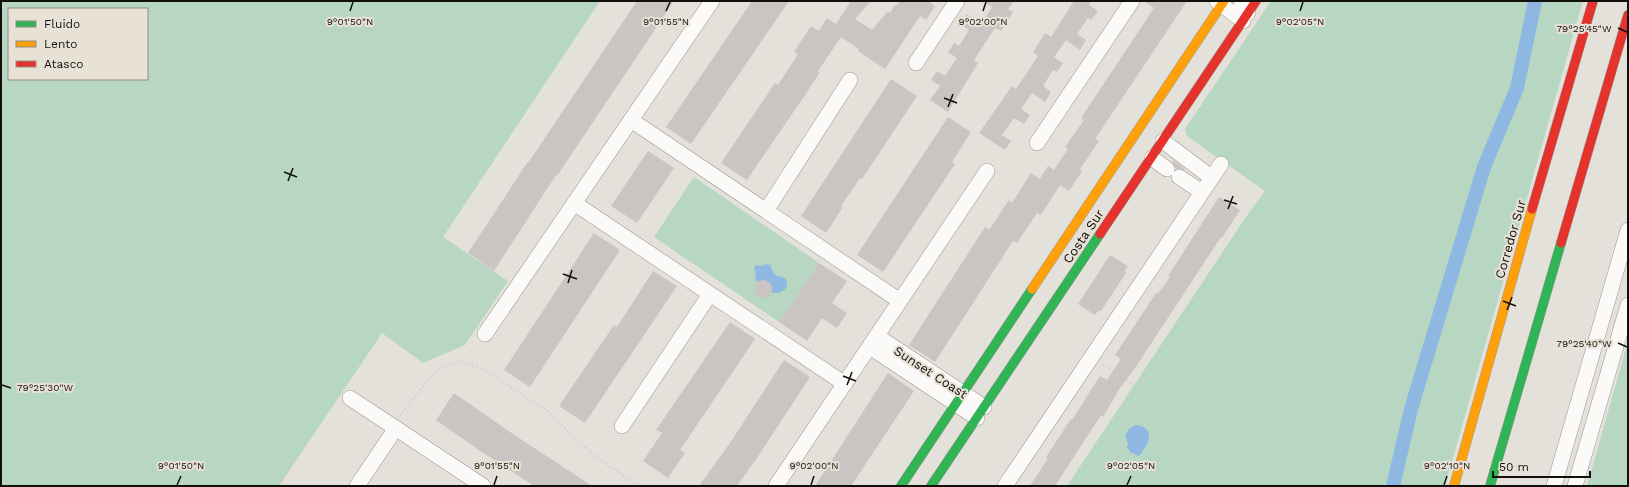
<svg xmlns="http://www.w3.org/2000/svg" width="1629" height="487" viewBox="0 0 1629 487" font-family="'Work Sans',sans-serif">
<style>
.green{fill:#b7d7c3;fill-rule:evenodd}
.water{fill:#8eb8e1}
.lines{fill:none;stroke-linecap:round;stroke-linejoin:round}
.canal{stroke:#8eb8e1;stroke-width:14}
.building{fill:#cac5c2}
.street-casing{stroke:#999691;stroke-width:16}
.fast-casing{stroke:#999691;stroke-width:10}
.slow-casing{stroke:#999691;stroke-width:10}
.jam-casing{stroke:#999691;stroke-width:10}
.path{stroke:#cdcccb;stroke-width:2.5;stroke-dasharray:1 3;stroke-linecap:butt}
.street{stroke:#fbfaf9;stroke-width:15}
.fast{stroke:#30b455;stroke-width:9}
.slow{stroke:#ff9f0a;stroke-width:9}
.jam{stroke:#e5322d;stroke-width:9}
.ticks{fill:none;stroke:#12100c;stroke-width:1.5}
.labels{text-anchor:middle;stroke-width:4;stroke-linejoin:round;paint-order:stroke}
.street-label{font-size:13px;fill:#12100c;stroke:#e8e1d6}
.ticks-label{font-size:10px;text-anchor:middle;fill:#12100c;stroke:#e8e1d6;stroke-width:4;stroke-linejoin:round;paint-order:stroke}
</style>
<rect width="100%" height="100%" fill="#e4e0da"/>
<path class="green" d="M 1,1 L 600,1 L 443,237 L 508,281 L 465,345 L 423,363 L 382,333 L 279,486 L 1,486 ZM 9,9 L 147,9 L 147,79 L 9,79 Z
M 1271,1 L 1583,1 L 1445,486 L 1067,486 L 1250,211 L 1265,191 L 1187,136 L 1185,129 Z
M 694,177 L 819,263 L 779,322 L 654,237 Z
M 1628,341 L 1628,486 L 1587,486 Z"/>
<path class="water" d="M 766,264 L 770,265 L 775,275 L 785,278 C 791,288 782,294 773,293 C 765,290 760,286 755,278 L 756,273 L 754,269 L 756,265 L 761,266 Z
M 1135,425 C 1140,425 1144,426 1147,430 C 1153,439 1144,449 1139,456 L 1130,452 L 1127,447 L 1128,444 L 1125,436 L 1129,429 Z"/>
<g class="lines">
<path class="canal" d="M 1393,486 L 1411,409 L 1484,167 L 1517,88 L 1535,1"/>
</g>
<path class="building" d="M 637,1 L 674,1 L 557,176 L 556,175 L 494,271 L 468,253 L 527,163 L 528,163 Z
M 752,1 L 789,1 L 691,144 L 666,127 Z
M 851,1 L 871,1 L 855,19 L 872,30 L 888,11 L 890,13 L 895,5 L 896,6 L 900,1 L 928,1 L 935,6 L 926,20 L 920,16 L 885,69 L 858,51 L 859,49 L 841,37 L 818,71 L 820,72 L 803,98 L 747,180 L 721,163 L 775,83 L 778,85 L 798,54 L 794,52 L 811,26 L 819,31 L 827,18 L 836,24 Z
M 982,1 L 1014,1 L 1008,9 L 1013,12 L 1001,31 L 995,28 L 974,60 L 978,63 L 948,112 L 930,100 L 940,86 L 931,80 L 937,71 L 945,76 L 957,58 L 948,52 L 954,43 L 959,46 L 969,30 L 960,24 L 967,14 L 981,24 L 992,7 Z
M 1074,1 L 1091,1 L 1089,5 L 1098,11 L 1091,20 L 1088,18 L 1077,34 L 1086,40 L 1080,50 L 1066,40 L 1054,57 L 1063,63 L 1057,72 L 1053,70 L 1043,86 L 1051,92 L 1045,102 L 1032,93 L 1021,109 L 1030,115 L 1024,124 L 1014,118 L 1002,135 L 1011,141 L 1005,150 L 979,133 L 1012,86 L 1016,89 L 1038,56 L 1033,52 L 1045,33 L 1051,37 Z
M 1143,1 L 1187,1 L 1095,139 L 1099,141 L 1080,169 L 1082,171 L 1069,191 L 1060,185 L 1041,215 L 1037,213 L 1017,243 L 1013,241 L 935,362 L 909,345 L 985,227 L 989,230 L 1009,200 L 1012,203 L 1031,173 L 1040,179 L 1048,166 L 1054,170 L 1068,149 L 1065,147 L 1084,120 L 1081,118 L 1154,8 Z
M 891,79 L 917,96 L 862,179 L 860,178 L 841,206 L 843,207 L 826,233 L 801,216 Z
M 948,117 L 971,132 L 952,162 L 955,164 L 883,272 L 857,255 Z
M 648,151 L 674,168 L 637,223 L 611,206 Z
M 1173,160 L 1185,169 L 1184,170 L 1176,169 L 1172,162 Z
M 1219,197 L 1240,210 L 1222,238 L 1221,237 L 1135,368 L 1120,388 L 1103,417 L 1101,415 L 1055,486 L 1030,486 L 1048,458 L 1046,457 L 1071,419 L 1072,420 L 1100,376 L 1107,380 L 1121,359 L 1115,355 L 1156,293 L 1158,294 L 1170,277 L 1168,276 Z
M 594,233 L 620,250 L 530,387 L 504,370 Z
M 1110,255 L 1128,266 L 1124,272 L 1126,273 L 1101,311 L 1099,310 L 1095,315 L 1078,304 Z
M 819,263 L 847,281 L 832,303 L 847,313 L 837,328 L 822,318 L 807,341 L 779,322 Z
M 653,271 L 677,286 L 585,423 L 559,406 L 614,325 L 617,327 Z
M754 289a9 9 0 1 1 18 0a9 9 0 1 1-18 0Z
M 730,322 L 755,339 L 680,450 L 685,453 L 668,478 L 643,461 L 662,433 L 656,430 Z
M 784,360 L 810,377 L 757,458 L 737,486 L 699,486 L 730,443 Z
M 888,373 L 914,391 L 851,486 L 815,486 Z
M 454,393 L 513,434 L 592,486 L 534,486 L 479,450 L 436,420 Z"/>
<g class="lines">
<g class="street-casing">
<path id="street" d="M 1217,1 L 1243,21
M 1241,1 L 1248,13
M 916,63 L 957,1
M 631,120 L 900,301
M 1163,141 L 1212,178
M 1037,143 L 1132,1
M 1152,158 L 1167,169
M 1179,177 L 1202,192
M 574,203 L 845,384
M 766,211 L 850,80
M 485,334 L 712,1
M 877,336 L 984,407
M 870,347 L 977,418
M 350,398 L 483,486
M 622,426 L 710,294
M 357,486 L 396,428
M 776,486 L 987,171
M 1005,486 L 1221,164
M 1554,486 L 1628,230
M 1575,486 L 1628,305"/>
</g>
<g class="fast-casing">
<path id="fast" d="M 901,486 L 1032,289
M 931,486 L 1100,234
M 1490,486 L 1561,243"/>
</g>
<g class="slow-casing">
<path id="slow" d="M 1032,289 L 1224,1
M 1454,486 L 1532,209"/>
</g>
<g class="jam-casing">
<path id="jam" d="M 1532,209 L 1593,1
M 1100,234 L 1256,1
M 1561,243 L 1628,15"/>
</g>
<path class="path" d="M 1179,339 C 1189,340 1195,344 1192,354 L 1188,358 L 1181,358
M 1177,354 C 1146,352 1156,391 1178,381
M 1173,383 L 1166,392 C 1168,399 1171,401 1179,400
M 1137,387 L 1143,384 L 1157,369
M 400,415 L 436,371 L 458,361 L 485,370 L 553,415 L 572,436 L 599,459 L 639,486
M 1081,486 L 1114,441 L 1122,423 L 1130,416 L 1135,402 L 1137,387 L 1102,364
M 1152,486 C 1155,468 1164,439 1154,423 L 1183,396 L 1184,391 L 1178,381 C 1196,364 1177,361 1175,347 L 1255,216"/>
<use href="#street" class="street"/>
<use href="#fast" class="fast"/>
<use href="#slow" class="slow"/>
<use href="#jam" class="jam"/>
</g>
<path class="ticks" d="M 350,11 L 353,2M 666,11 L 670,2M 983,11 L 986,2M 1300,11 L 1303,2M 1618,28 L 1627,32M 944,98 L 957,103M 948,107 L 953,94M 284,172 L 297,177M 288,181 L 293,168M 1224,200 L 1237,204M 1228,209 L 1233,196M 563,274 L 577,279M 568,283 L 572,270M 1503,301 L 1516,306M 1507,310 L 1512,297M 1618,343 L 1627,347M 843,376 L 856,381M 2,385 L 11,388M 847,385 L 852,372M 177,485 L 181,476M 494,485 L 497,476M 811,485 L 814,476M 1127,485 L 1131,476M 1444,485 L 1447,476"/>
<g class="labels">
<g class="street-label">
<text transform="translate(1083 236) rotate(-56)" y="5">Costa Sur</text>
<text transform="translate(1510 239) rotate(-74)" y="5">Corredor Sur</text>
<text transform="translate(931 372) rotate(33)" y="5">Sunset Coast</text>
</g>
</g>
<g class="ticks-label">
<text x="350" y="25">9°01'50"N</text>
<text x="666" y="25">9°01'55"N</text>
<text x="983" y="25">9°02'00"N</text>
<text x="1300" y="25">9°02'05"N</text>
<text x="1584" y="32">79°25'45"W</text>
<text x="1584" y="347">79°25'40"W</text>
<text x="45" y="391">79°25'30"W</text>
<text x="181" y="469">9°01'50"N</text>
<text x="497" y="469">9°01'55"N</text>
<text x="814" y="469">9°02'00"N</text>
<text x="1131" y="469">9°02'05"N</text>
<text x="1447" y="469">9°02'10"N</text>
</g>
<rect width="1629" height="487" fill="none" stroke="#12100c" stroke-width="4"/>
<rect x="8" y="8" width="140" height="72" fill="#e8e1d6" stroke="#928d85"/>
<rect x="16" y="21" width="20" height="6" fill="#30b455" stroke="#928d85"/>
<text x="44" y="28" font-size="12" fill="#12100c">Fluido</text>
<rect x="16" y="41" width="20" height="6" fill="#ff9f0a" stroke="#928d85"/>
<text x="44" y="48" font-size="12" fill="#12100c">Lento</text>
<rect x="16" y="61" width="20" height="6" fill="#e5322d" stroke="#928d85"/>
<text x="44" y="68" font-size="12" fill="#12100c">Atasco</text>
<path d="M1493 471v6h97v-6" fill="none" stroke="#12100c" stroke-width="2"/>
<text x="1499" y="471" font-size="12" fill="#12100c" stroke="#e8e1d6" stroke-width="3" paint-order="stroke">50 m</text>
</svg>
